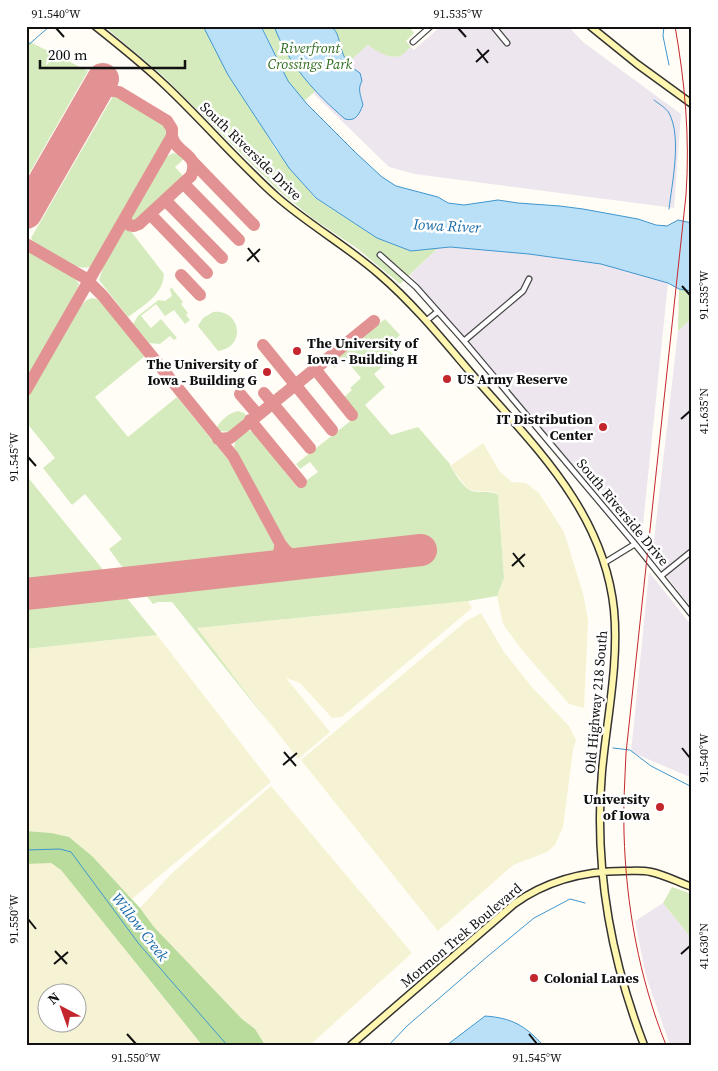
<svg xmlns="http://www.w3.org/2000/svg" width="718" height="1071" viewBox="0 0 718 1071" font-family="'Source Serif 4',serif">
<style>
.industrial{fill:#eee6ef}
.farmland{fill:#f6f3d4;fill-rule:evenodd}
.green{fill:#d5ebbd}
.forest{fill:#b9dc9c}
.water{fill:#b9e0f7;stroke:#3f96cf}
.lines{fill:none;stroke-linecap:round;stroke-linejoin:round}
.stream{stroke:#3f96cf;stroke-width:1}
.taxiway{stroke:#e29292;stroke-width:12}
.runway{stroke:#e29292;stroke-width:32}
.minor-casing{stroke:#444;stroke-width:7}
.secondary-casing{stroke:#333;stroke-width:9}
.minor{stroke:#fff;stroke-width:4.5}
.secondary{stroke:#fff6b0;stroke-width:6}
.rail{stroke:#c4262e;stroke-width:1}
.ticks{fill:none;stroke:#111;stroke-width:2}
.poi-dot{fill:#c4262e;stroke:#fff;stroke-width:2}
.labels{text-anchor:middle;stroke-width:5;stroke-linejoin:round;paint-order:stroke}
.park-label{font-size:14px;font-style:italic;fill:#2f6b1f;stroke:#fff}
.street-label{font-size:14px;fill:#111;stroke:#fff}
.poi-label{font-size:14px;font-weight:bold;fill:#111;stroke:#fff;text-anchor:start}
.water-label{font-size:15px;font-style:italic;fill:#1768a6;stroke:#fff}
.neatline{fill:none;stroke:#111;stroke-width:2}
.ticks-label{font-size:12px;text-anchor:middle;fill:#111}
</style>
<rect width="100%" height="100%" fill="#fffdf5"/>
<path class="industrial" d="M 441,26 L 568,26 L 583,42 L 681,114 L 674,208 L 415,174 L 389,167 L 313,93 L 368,45 L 384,54 L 393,57 L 400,56 L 411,47 L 414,50 Z
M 450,247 L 529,254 L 601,264 L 668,283 L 641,544 L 410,275 L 438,248 Z
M 692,318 L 692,601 L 688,604 L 652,557 L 678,331 Z
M 649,572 L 692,626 L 692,778 L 631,752 Z
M 663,903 L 692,939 L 692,1045 L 670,1045 L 646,976 L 635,921 Z"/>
<path class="farmland" d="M 483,443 L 500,472 L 512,482 L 526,483 L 539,493 L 564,532 L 584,597 L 588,621 L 584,708 L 569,704 L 521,649 L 503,624 L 497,596 L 504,578 L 498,495 L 494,492 L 476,491 L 468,489 L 450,466 Z
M 468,601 L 472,608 L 342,717 L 332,718 L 300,683 L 286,678 L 330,732 L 298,759 L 196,628 Z
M 481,613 L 504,652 L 531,686 L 569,726 L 576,740 L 573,750 L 563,827 L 555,845 L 547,852 L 513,865 L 438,931 L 301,760 L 465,622 Z
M 157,635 L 271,782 L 132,899 L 93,857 L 51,833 L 26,831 L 26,649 Z
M 271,786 L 412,953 L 310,1045 L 265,1045 L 255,1029 L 242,1019 L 154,927 L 140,908 L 171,874 Z
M 43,862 L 51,863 L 61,870 L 202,1045 L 26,1045 L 26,864 ZM 48,994 L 78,994 L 78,1024 L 48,1024 Z"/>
<path class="green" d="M 104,26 L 203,26 L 228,75 L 258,118 L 275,149 L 315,198 L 377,238 L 411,251 L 438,248 L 400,284 L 358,249 L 312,218 L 278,190 L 163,76 Z
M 262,26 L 408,26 L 414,33 L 406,41 L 411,47 C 408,49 405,53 402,55 C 392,61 376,51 368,45 L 304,101 L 288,81 Z
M 26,40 L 88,71 L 26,179 Z
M 113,96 L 119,97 L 160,122 C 172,133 164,137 161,148 L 102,251 L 90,267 C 75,272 46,250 33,242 L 31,238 Z
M 174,153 L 185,158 L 175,167 L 184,177 L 138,220 L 132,221 L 131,216 L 165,157 Z
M 125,230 L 130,230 L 164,274 C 163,295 143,306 128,317 L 99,280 L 105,262 Z
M 26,249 C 39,253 72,272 79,284 L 72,302 L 26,383 Z
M 171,287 L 183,302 L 181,304 L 188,313 L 191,310 L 186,315 L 190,320 L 185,324 L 174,310 L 165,316 L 156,304 L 141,316 L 151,328 L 161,319 L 177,338 L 174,340 L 170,336 L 160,344 L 149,343 L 133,324 L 138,316 L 156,302 L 158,300 L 165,301 L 172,296 L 170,290 Z
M 679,289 L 692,291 L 692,318 L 678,331 Z
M 92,298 L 97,299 L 102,303 L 145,356 L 95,397 L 128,437 L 177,397 L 231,463 L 274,543 L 275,552 L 269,559 L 128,575 L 109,549 L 122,539 L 85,494 L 72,505 L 43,468 L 55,458 L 26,422 L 26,399 L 76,312 L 85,301 Z
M 213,312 C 242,309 246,348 218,351 L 198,326 L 203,318 Z
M 385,319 L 400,335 L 386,348 L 395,356 L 374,374 L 385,387 L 365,405 L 391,435 L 418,427 L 450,464 L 450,466 C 455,473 461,484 468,489 C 477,495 489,489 498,495 L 504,578 L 497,596 L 468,601 L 197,628 L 274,729 L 172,602 L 158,602 L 153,604 L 141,589 L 430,557 L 429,540 L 302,554 C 293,551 289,547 284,539 L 234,447 L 236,439 L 245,429 L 253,432 L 297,487 L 318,472 L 310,462 L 300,469 L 296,464 L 358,415 L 344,397 L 352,390 L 350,388 L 361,378 L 345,359 L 334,368 L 330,362 Z
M 238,411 L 244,413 L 247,417 L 246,419 L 231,432 L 220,431 L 217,427 C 222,419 229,413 238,411 Z
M 26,475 L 109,577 L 26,586 Z
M 122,592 L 157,635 L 26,649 L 26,603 Z
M 672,887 L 692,894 L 692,939 L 663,903 Z"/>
<path class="forest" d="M 26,831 L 51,833 L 69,837 L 93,857 L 140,908 L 154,927 L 242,1019 L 255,1029 L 265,1045 L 202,1045 L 61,870 L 51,863 L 26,864 Z"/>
<path class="water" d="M 203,26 L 261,26 L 288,81 L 307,104 L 355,152 L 382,177 L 396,186 L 438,197 L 448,203 L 464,205 L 498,200 L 518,203 L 560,206 L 583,209 L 638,219 L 656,225 L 667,226 L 678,220 L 692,223 L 692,291 L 679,289 L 668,283 L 601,264 L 529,254 L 450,247 L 411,251 L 377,238 L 316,198 L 289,168 L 228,75 Z
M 274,26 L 330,26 C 340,32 338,42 342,51 C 345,61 352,68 360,73 L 362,81 C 357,89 361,96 363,105 C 359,114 356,122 345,119 C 315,93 288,64 274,26 Z
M 485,1016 C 512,1018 524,1025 543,1045 L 447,1045 Z"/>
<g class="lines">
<path class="stream" d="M 664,26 L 663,36 L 669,65
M 26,47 L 50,26
M 654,100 C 659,104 666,108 669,113 C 682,137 672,183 669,209
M 588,744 L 594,745
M 613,748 L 630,750 L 651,766 L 692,787
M 26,850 L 60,849 L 71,852 L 139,944 L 227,1045
M 389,1045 L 407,1026 L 488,956 L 534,918 L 570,899 L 585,903"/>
<path class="taxiway" d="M 192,161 L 254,225
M 183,183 L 239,240
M 165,200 L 222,258
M 150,214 L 207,273
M 126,217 L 126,221 L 129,225 L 134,226 L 139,224 L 191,176 C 201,153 175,154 172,136
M 26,244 L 85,278 L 103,296 L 233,456 L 280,543 C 297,571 331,559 358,556
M 181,275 L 200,295
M 263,345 L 332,430
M 315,369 L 352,415
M 26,390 L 172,136 L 172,129 L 167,121 L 119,92 C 108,89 99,91 91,99
M 264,393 L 310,448
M 240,394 L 258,415
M 250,420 L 301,482
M 218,439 L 230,438 L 374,321
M 219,572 C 239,569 283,573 280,543"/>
<path class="runway" d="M 26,213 L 103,79
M 26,594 L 421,550"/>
<g class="minor-casing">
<path id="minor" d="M 493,26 L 507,43
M 413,42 L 431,26
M 380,255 L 416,287 L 464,341 L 635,544 L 692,615
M 426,321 L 437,312
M 464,341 L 523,291 L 529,279
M 604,563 L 635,544
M 661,576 L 692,551"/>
</g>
<g class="secondary-casing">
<path id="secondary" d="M 95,26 C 119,45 144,65 166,86 C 204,122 238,162 276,196 C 309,225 347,246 380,275 C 416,306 446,344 477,380 C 537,449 604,513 614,610 C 619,663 607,718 602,771 C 594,865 610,957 644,1045
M 590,26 L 637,64 L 692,104
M 351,1045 L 514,904 C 546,881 585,871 624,871 C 633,871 642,870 651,872 C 665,875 678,882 692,887"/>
</g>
<use href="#minor" class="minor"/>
<use href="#secondary" class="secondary"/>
<path class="rail" d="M 666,1045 C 639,978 626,905 624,833 C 623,806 625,779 626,753 L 686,195 C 690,137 685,83 675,26"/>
</g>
<path class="ticks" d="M 56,28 L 64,37M 458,28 L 466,37M 477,49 L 488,63M 476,62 L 489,50M 248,248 L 259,262M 247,261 L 260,249M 682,286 L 690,295M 681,419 L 690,411M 28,457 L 36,466M 513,553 L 524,567M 512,566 L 525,554M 682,748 L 690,758M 284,752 L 296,766M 283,765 L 297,753M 28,919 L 36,929M 55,951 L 67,964M 681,954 L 690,946M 54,964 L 68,952M 127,1034 L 136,1044M 529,1034 L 537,1044"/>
<g class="poi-dot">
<circle cx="297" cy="351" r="5"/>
<circle cx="267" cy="372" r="5"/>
<circle cx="447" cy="379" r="5"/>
<circle cx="603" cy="427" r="5"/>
<circle cx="660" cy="807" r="5"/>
<circle cx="534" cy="978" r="5"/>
</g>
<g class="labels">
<g class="park-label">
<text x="310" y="53">Riverfront<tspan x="310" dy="16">Crossings Park</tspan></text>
</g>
<g class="street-label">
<text transform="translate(251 151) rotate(44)" y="5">South Riverside Drive</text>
<text transform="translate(623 512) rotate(50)" y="5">South Riverside Drive</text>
<text transform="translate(596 702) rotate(-85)" y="5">Old Highway 218 South</text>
<text transform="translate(461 935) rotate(-40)" y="5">Mormon Trek Boulevard</text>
</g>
<g class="poi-label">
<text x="307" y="348">The University of<tspan x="307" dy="16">Iowa - Building H</tspan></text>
<text x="257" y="369" text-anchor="end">The University of<tspan x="257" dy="16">Iowa - Building G</tspan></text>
<text x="457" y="384">US Army Reserve</text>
<text x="593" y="424" text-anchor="end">IT Distribution<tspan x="593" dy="16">Center</tspan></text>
<text x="650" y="804" text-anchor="end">University<tspan x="650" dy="16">of Iowa</tspan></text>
<text x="544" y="983">Colonial Lanes</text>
</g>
<g class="water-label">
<text transform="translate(447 226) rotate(3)" y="5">Iowa River</text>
<text transform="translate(140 927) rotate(52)" y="5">Willow Creek</text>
</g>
</g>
<rect width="718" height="1071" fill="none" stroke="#ffffff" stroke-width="55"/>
<g transform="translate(62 1008) rotate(319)"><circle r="24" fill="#ffffff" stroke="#a0a0a0"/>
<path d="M0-4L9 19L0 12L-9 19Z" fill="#c4262e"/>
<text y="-8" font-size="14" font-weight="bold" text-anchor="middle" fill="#111111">N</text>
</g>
<path d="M40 60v8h145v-8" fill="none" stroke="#111111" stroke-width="2.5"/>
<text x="48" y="60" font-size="15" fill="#111111" stroke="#ffffff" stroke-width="4" paint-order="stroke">200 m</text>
<rect x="28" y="28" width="662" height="1016" class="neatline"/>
<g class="ticks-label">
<text x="56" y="18">91.540°W</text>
<text x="458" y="18">91.535°W</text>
<text transform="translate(704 295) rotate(-90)" y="4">91.535°W</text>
<text transform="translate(704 411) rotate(-90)" y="4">41.635°N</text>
<text transform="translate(14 457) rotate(-90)" y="4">91.545°W</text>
<text transform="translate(704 758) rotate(-90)" y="4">91.540°W</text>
<text transform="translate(14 919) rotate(-90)" y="4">91.550°W</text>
<text transform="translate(704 946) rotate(-90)" y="4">41.630°N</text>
<text x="136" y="1062">91.550°W</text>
<text x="537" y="1062">91.545°W</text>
</g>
</svg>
